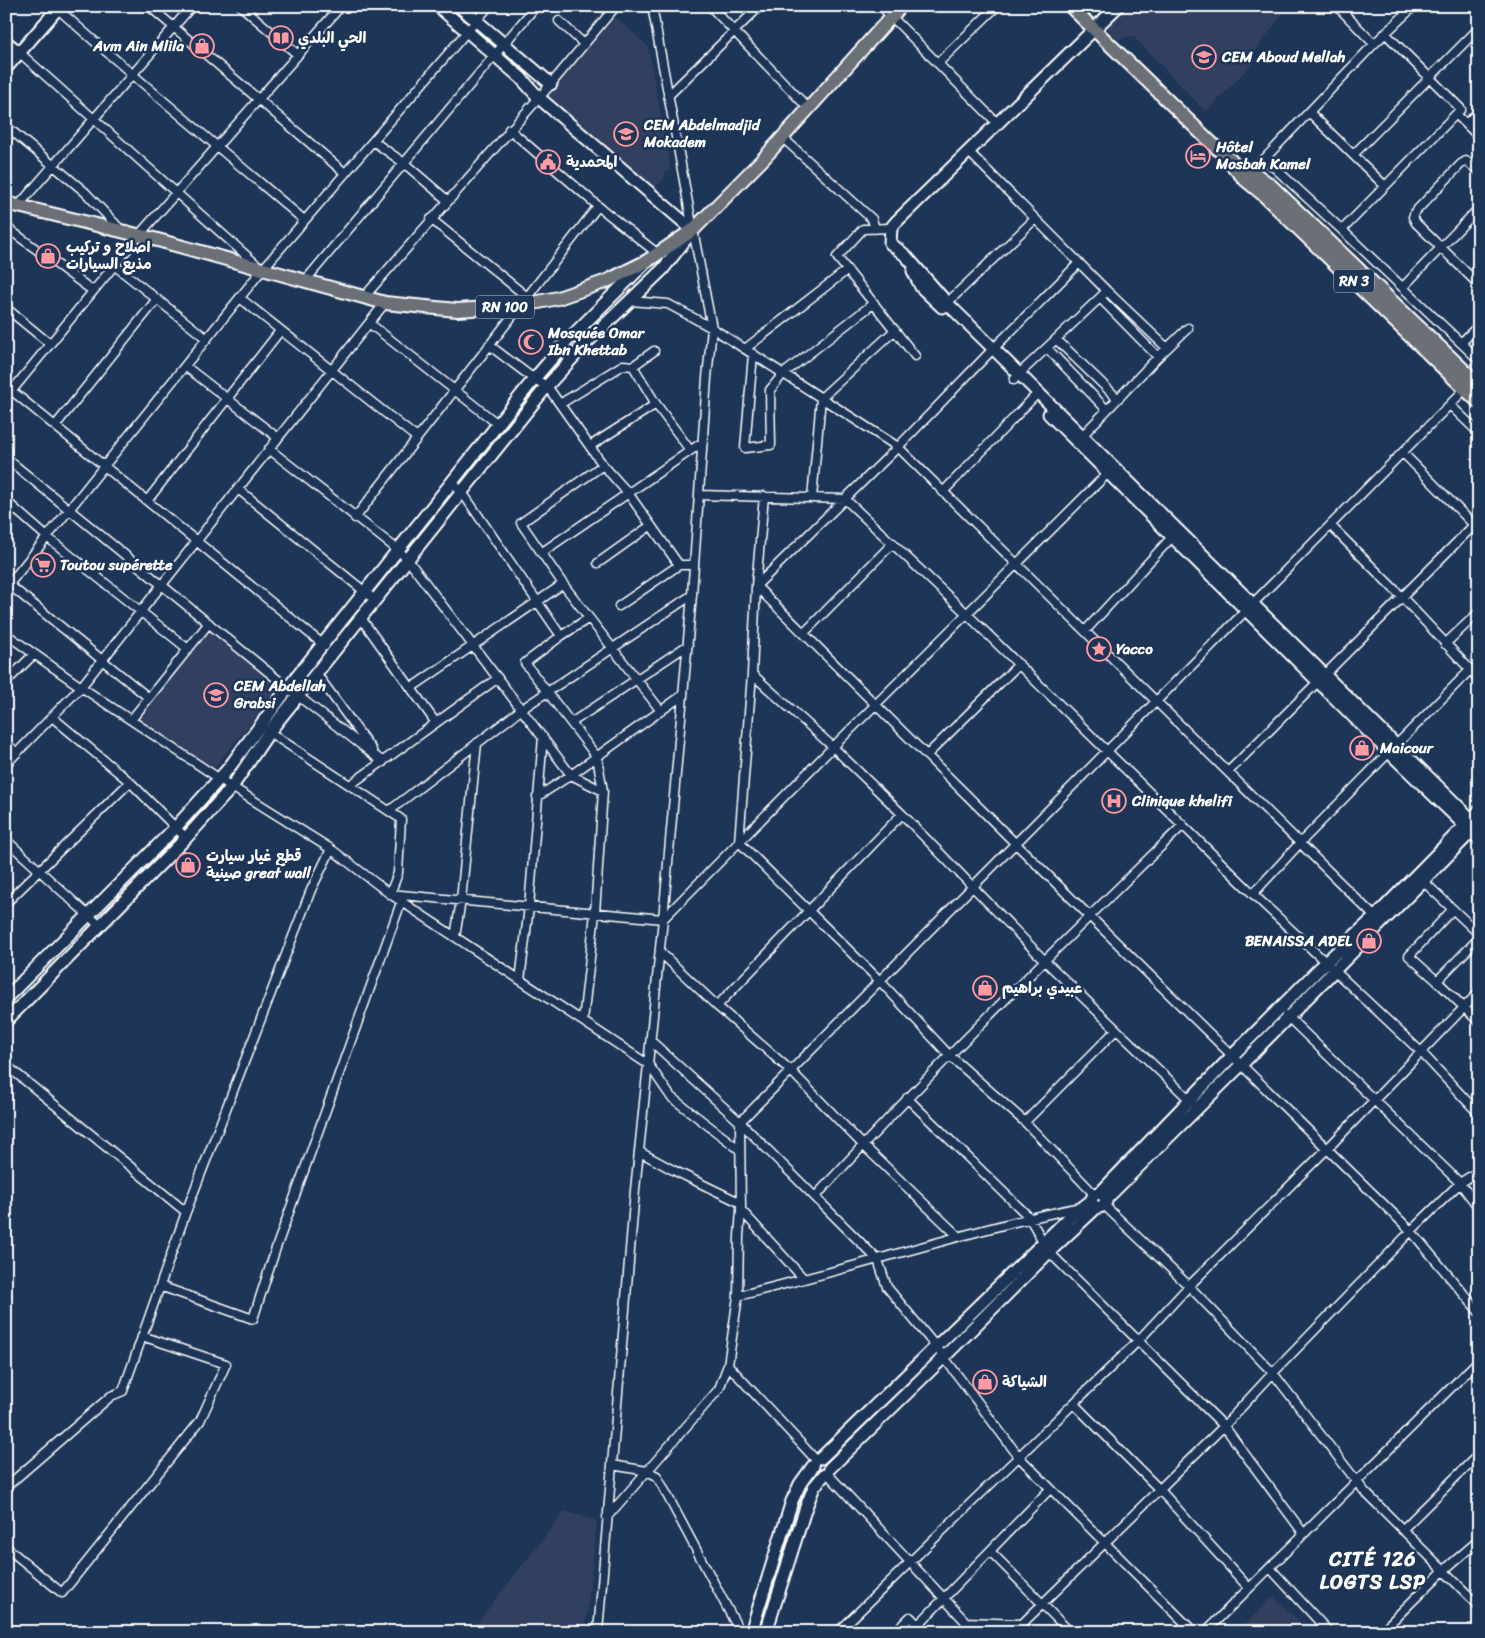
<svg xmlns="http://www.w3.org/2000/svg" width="1485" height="1638" viewBox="0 0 1485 1638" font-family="Sriracha,'Playpen Sans Arabic',sans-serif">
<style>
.built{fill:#31415e}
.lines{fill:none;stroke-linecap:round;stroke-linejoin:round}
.street-casing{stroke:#fff;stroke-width:11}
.secondary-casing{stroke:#fff;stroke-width:15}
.primary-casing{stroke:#fff;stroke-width:16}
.highway-casing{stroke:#fff;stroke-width:18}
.street{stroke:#1d3557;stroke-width:8}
.secondary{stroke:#1d3557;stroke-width:11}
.primary{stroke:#6b6f75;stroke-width:12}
.highway{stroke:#6b6f75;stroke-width:14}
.labels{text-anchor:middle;stroke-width:5;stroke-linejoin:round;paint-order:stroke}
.shield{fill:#1d3557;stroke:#bbc2cd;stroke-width:1}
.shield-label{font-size:14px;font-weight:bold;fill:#fff}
.poi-label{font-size:15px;font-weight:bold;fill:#fff;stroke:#1d3557;text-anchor:start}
.district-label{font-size:20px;font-weight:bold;letter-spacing:1px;fill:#fff;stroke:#1d3557}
</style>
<rect width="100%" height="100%" fill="#1d3557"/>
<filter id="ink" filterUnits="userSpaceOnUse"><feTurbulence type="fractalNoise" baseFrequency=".02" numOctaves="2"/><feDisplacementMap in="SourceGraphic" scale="10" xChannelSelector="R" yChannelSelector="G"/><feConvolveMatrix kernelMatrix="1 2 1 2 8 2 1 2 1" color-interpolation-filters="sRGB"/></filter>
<g filter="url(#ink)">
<path class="built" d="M 1125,6 L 1289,6 L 1255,51 L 1254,62 L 1206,112 L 1133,36 L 1117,39 L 1105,25 Z
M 615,17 L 648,46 L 671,171 L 665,172 L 664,179 L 651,191 L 546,98 Z
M 208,631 L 280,687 L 214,768 L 139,718 Z
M 565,1511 L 597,1521 L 585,1632 L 470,1632 Z
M 1273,1596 L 1310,1632 L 1238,1632 Z"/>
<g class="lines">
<g class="street-casing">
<path id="street" d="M 149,6 L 345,173
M 241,6 L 298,55
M 710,6 L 808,108
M 881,6 L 997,123
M 1337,6 L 1374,44
M 58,9 C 138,81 222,150 304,220
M 559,21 L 584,44
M 20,53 L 257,265
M 938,63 L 997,6
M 668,96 L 760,6
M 1309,112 L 1385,186
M 1456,114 L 1479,137
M 1466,124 L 1479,111
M 6,126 L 85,192 L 121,230
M 509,129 L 598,206 L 658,254
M 782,137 L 872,219 L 875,229
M 373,141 L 404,163 L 447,200
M 968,151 L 1107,291 L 1019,374 L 1014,380
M 1353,155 L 1479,28
M 1265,159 L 1342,230 L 1479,360
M 1479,171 L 1466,161 L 1461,164 L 1415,212 L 1413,217 L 1416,223 L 1473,279 L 1477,282 L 1479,281
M 1249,175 L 1374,44 L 1414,6
M 19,205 L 192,6
M 431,219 L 526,296
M 6,227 L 93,291
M 891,228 L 863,229 L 837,257 L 915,356
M 1342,230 L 1461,109 L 1386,34
M 1079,263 L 993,349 L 898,447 L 756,586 L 752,674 L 739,842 L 880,981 L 949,1055 L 1025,1122 L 1094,1194
M 114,265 L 207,339
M 305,281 L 536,6
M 1403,287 L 1479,208
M 1107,291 L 1167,348
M 364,297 L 551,84 L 616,6
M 240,298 L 417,438
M 1100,298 L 1158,357
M 630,301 L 668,304 L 712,328 L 898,447 L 1378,920
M 947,303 L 1035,219
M 6,308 L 50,344
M 369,323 L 499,425
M 1056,339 L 1117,398
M 1461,343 L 1479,325
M 489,345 L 534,379 L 547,386 L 603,465 L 628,493 L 679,565
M 1047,348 L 1106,409
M 745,349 L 847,270
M 753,354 L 745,448 L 771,445 L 770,390 L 783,374 L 874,303
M 185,366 L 278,438
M 633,366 L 656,404 L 690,450
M 6,386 L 325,646
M 6,398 L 139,235 L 341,6
M 560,404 L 623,365 L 633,366 L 654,351
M 1450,405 L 1479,433
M 55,426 L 157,299
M 1082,436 L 1158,357 L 1188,328
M 590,446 L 656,404
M 269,449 L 398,550 L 408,560 L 571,775 L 603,791
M 1403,453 L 1479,530
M 6,458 L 288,688 L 383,762
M 603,465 L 521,523 L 563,584 L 661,711
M 452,482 L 462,492 L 561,636
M 238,489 L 375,600
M 943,492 L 1033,398
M 699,495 L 845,499 L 967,614 L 1253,894 L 1421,1052 L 1479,1114
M 764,496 L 756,586 L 1016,844 L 1411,1231 L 1479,1312
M 812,498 L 821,398 L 895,330
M 6,501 L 47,537 L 188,649
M 147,501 L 280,331
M 355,518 L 598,206
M 1331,526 L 1401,596 L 1479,679
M 541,553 L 703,442
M 598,563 L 650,526
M 7,583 L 149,698
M 6,588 L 262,270 L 489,6
M 619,606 L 679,565 L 694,565
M 361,618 L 436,723
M 1085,631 L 1172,537
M 804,633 L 893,543
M 6,634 L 81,687 L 232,787 L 331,849 L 390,894 L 649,1065 L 671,1097 L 740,1150
M 1445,644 L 1479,612
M 316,673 L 372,750
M 752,674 L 833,747 L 902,814 L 1044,960 L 1193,1103
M 6,682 L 34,654
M 411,688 L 563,584
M 52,717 L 130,782 L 186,838
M 131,720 L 209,623
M 571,723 L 688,645
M 269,732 L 401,819 L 398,873 L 390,894 L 663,919 L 833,747 L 1108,473
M 6,743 L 17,753
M 927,755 L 1019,664
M 6,764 L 81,687 L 385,303
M 1228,772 L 1474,525
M 350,785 L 498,678
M 537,797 L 571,775 L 683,695
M 389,811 L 522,709 L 692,595
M 6,840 L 100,926
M 1421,879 L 1479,934
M 1253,894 L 1300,843 L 1470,670
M 6,903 L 130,782
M 1453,909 L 1409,956 L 1437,981 L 1479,938
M 455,937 L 461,900 L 477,743
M 660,952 L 717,1006 L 790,1070 L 863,1145 L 958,1236
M 520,980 L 529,907 L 543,737
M 1437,981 L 1479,1022
M 717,1006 L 902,814
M 1286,1015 L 1460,1183 L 1479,1208
M 583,1021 L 595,913 L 603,791 L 597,757 L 525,663 L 561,636 L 589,618
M 651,1041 L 740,1122 L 878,1260 L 887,1287 L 937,1348 L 1019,1457 L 1194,1632
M 6,1065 L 186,1212
M 907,1098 L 1029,1217 L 1049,1252 L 1224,1426 L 1304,1534
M 1025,1122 L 1116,1030
M 640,1152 L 673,1170 L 741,1203
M 815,1197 C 933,1068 1058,947 1183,825
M 1104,1205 L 1189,1286 L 1273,1373 L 1365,1492 L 1479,1606
M 741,1210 L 804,1279
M 160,1286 L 253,1319 L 275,1251 L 403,897
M 738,1296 C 785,1284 832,1272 878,1259 C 946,1240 1012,1221 1081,1207
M 728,1365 L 816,1460
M 1074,1404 L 1159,1489 L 1249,1588
M 612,1465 L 647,1471 L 657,1476 L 740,1632
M 827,1473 L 966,1622
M 6,1487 L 111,1396 L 123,1391 L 186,1212 L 311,890 L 331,849
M 607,1517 L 719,1389 L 728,1365 L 738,1296 L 739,1236 L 741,1210 L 740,1122 L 1479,375
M 1402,1530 L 1479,1454
M 6,1547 L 62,1593 L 200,1421 L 226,1364 L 142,1336
M 990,1551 L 1070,1632
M 1270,1568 L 1329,1632
M 918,1625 L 1050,1489
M 598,1632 L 635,1190 L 663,919 L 692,595 L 707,378 L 712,328 L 693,230 L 652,6
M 838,1632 L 1138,1341 L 1189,1286 L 1328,1148 L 1479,992
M 895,1632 L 910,1617 L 918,1625 L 912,1632
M 966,1632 L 966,1622 L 1022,1624
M 1021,1632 L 1022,1624 L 1224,1426 L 1273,1373 L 1411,1231 L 1460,1183 L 1479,1171
M 1205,1632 L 1479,1360
M 1381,1632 L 1443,1571 L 1479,1540"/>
</g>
<g class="secondary-casing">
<path id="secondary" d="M 459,6 L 551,84
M 1118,6 L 896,222 L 891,228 L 890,243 L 906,256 L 947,303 L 1479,827
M 6,42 L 20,53
M 6,68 L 60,6
M 913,271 L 921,287 L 942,307
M 1049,414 L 1390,753 L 1479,839
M 6,998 L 176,827 L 228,769 L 288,688 L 534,379 L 567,341 L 644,264
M 6,1021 L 186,838 L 232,787 L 269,732 L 547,386 L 588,341 L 663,269 L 693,230 L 538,97 L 521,78 L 438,6
M 1100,1193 L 1104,1195 L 1106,1202 C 1102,1208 1096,1209 1092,1204 L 1091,1201 L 1094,1194 L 1100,1193 L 1232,1056 L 1325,963 L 1375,917 L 1479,811
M 1106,1199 L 1241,1065 L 1477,826
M 821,1458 L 1071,1216 L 1091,1201
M 830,1468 L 944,1357 L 1049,1252 L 1097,1207
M 751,1632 L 792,1501 L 800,1484 L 813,1466
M 766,1632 L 806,1507 L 814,1487 L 824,1475"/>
</g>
<g class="primary-casing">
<path id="primary" d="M 1070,6 L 1229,160
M 6,203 L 154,239 L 385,303 L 457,310 L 519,306 L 558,298 L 607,281 L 647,261 L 693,230 L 764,158 L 901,6"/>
</g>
<g class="highway-casing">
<path id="highway" d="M 1229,160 L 1246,179 L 1263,193 L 1479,401
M 1252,173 L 1270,186 L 1479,386"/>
</g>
<use href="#street" class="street"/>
<use href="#secondary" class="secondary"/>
<use href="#primary" class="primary"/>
<use href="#highway" class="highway"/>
</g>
</g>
<defs>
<g id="library-ring" transform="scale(1.25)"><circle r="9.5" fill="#1d3557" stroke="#ff9aa2" stroke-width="1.5"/><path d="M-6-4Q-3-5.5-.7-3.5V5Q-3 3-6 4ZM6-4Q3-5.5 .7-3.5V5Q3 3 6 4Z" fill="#ff9aa2"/></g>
<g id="shop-ring" transform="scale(1.25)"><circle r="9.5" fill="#1d3557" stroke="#ff9aa2" stroke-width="1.5"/><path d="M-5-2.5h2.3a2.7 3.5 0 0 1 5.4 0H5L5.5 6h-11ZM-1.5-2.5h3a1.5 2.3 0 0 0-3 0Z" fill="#ff9aa2"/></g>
<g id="school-ring" transform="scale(1.25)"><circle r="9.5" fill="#1d3557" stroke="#ff9aa2" stroke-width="1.5"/><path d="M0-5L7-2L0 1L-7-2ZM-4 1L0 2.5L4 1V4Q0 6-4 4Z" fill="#ff9aa2"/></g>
<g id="hotel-ring" transform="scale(1.25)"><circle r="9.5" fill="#1d3557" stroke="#ff9aa2" stroke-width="1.5"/><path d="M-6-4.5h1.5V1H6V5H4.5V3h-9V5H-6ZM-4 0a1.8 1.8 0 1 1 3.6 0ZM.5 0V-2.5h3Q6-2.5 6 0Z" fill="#ff9aa2"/></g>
<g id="civic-ring" transform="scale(1.25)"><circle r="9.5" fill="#1d3557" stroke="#ff9aa2" stroke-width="1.5"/><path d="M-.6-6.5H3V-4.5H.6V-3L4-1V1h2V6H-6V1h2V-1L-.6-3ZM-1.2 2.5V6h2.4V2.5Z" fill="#ff9aa2"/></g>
<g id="mosque-ring" transform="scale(1.25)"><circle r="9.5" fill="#1d3557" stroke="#ff9aa2" stroke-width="1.5"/><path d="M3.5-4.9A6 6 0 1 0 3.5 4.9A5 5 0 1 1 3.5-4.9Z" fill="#ff9aa2"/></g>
<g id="supermarket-ring" transform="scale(1.25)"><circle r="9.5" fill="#1d3557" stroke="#ff9aa2" stroke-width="1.5"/><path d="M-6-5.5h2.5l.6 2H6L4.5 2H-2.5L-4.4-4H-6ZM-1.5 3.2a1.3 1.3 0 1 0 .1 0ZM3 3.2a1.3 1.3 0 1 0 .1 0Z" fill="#ff9aa2"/></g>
<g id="sight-ring" transform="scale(1.25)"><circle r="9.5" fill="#1d3557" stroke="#ff9aa2" stroke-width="1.5"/><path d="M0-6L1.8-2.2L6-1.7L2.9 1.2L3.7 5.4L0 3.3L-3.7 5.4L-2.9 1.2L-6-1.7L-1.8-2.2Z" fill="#ff9aa2"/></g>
<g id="hospital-ring" transform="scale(1.25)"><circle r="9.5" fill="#1d3557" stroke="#ff9aa2" stroke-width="1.5"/><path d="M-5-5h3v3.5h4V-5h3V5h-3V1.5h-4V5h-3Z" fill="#ff9aa2"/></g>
</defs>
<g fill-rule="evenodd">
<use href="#library-ring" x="281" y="38"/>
<use href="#shop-ring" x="202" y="46"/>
<use href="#school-ring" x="1204" y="57"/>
<use href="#school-ring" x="626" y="134"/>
<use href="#hotel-ring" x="1198" y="156"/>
<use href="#civic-ring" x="548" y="162"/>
<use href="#shop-ring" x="48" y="256"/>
<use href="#mosque-ring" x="531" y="342"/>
<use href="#supermarket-ring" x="43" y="565"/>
<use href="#sight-ring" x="1099" y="649"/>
<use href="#school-ring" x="216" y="695"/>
<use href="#shop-ring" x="1362" y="748"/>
<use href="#hospital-ring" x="1114" y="801"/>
<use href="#shop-ring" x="188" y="865"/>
<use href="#shop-ring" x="1369" y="941"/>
<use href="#shop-ring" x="985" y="988"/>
<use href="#shop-ring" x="985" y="1382"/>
</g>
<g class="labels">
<g class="shield">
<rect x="1334" y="269.5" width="40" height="23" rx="4"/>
<rect x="476" y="295.5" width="58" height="23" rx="4"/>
</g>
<g class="shield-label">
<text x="1354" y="286">RN 3</text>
<text x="505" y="312">RN 100</text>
</g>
<g class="poi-label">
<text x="298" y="43">الحي البلدي</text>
<text x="184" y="51" text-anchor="end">Avm Ain Mlila</text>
<text x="1222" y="62">CEM Aboud Mellah</text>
<text x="644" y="130">CEM Abdelmadjid<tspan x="644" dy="17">Mokadem</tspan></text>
<text x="1216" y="152">Hôtel<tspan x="1216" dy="17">Mosbah Kamel</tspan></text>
<text x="566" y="167">المحمدية</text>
<text x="66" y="252">اصلاح و تركيب<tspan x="66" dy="17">مذيع السيارات</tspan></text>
<text x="548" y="338">Mosquée Omar<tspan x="548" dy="17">Ibn Khettab</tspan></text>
<text x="60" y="570">Toutou supérette</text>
<text x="1116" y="654">Yacco</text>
<text x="234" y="691">CEM Abdellah<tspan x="234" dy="17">Grabsi</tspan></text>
<text x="1380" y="753">Maicour</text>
<text x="1132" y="806">Clinique khelifi</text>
<text x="206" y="861">قطع غيار سيارت<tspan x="206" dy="17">صينية great wall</tspan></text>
<text x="1352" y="946" text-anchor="end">BENAISSA ADEL</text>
<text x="1002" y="993">عبيدي براهيم</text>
<text x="1002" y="1387">الشياكة</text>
</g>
<g class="district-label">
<text x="1373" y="1566">CITÉ 126<tspan x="1373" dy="23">LOGTS LSP</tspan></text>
</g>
</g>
<rect width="1485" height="1638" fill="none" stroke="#1d3557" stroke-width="25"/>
<rect x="12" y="12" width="1460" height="1613" fill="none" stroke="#fff" stroke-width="2" filter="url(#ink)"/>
</svg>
